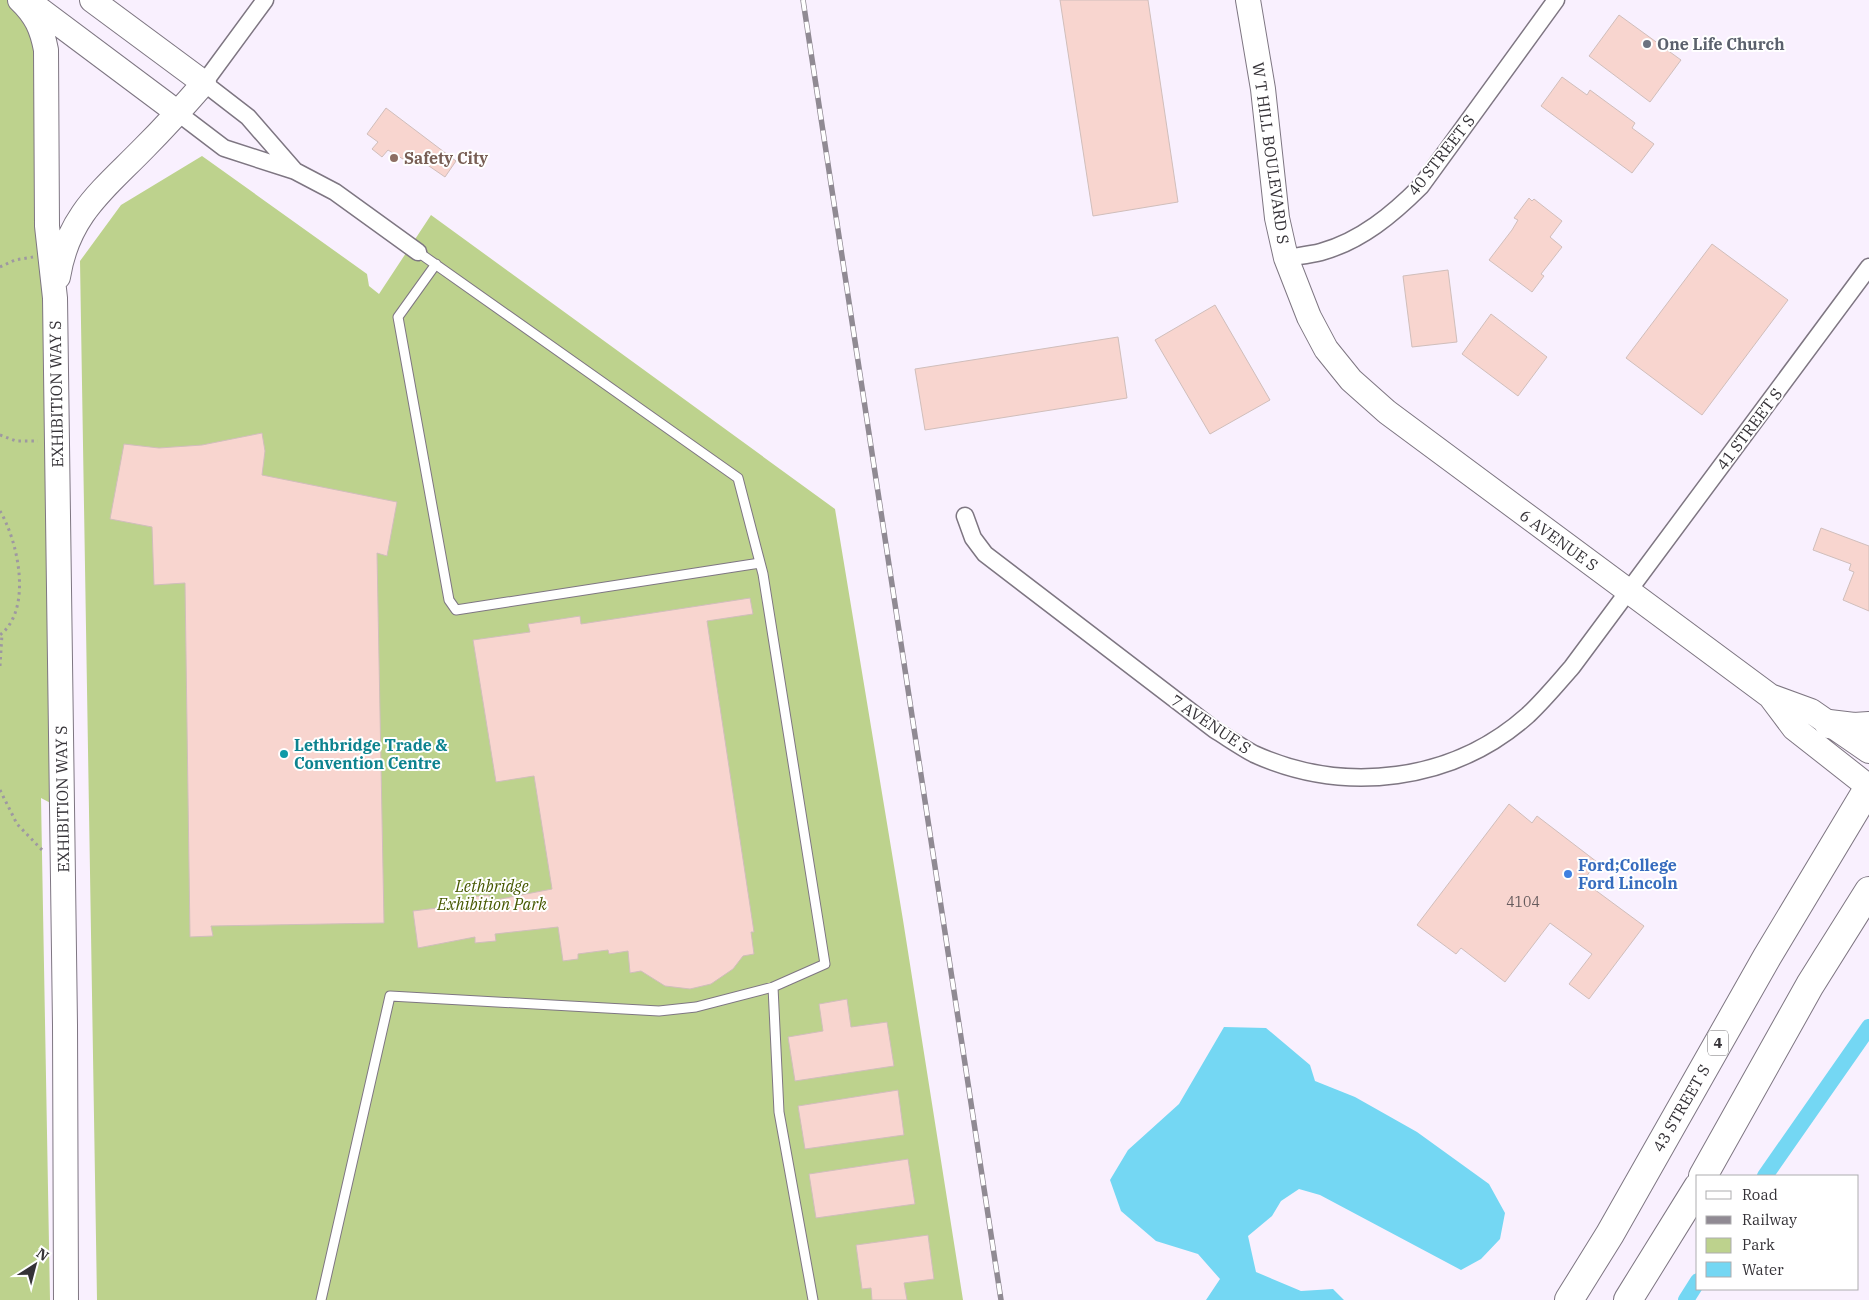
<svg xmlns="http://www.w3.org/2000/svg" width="1869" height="1300" viewBox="0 0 1869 1300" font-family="'IBM Plex Serif',serif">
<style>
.green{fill:#bdd28d}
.water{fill:#74d7f3}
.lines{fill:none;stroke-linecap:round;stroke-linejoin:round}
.canal{stroke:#74d7f3;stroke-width:16}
.building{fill:#f8d5cf;stroke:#d0bebb}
.lane-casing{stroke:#7e7682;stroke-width:11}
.street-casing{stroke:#7e7682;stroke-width:19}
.secondary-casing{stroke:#7e7682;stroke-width:26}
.highway-casing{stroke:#7e7682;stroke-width:30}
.path{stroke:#9e98a1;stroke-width:3;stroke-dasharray:2.5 4;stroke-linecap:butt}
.lane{stroke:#fff;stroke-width:9}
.street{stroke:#fff;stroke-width:16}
.secondary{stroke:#fff;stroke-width:24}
.highway{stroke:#fff;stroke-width:28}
.rail-casing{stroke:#908a93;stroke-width:5.5}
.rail{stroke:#fff;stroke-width:4;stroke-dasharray:11;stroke-linecap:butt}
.worship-dot{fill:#6b7280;stroke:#fff;stroke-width:2}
.education-dot{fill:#8d6e63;stroke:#fff;stroke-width:2}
.culture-dot{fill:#0f9aa8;stroke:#fff;stroke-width:2}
.shop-dot{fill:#3f7fe0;stroke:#fff;stroke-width:2}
.labels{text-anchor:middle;stroke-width:4;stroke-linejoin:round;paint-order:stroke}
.number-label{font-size:14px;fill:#665b5d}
.shield{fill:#fff;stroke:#727073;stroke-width:1}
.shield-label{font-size:15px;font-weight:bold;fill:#353237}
.worship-label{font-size:16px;font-weight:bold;fill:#5b616d;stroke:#fff;text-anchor:start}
.street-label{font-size:16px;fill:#353237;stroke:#fff}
.education-label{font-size:16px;font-weight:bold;fill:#785e54;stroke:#fff;text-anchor:start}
.culture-label{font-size:16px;font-weight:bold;fill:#0d838f;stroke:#fff;text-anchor:start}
.shop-label{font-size:16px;font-weight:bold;fill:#366cbe;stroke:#fff;text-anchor:start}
.park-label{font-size:16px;font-style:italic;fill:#465800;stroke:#fff}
</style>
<rect width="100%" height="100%" fill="#f9f0fe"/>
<path class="green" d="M 0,0 L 20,0 L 42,28 L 62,809 L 41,798 L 50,1300 L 0,1300 Z
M 202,156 L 367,274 L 369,286 L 379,294 L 431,215 L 835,509 L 903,920 L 963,1300 L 97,1300 L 80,261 L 121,205 Z"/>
<path class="water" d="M 1224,1027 L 1266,1028 L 1310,1065 L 1315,1081 L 1355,1097 L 1417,1132 L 1489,1184 L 1505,1213 L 1500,1239 L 1481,1259 L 1461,1270 L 1320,1195 L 1299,1189 L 1281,1201 L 1272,1216 L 1248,1236 L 1256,1272 L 1301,1291 L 1333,1289 L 1344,1300 L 1206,1300 L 1220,1279 L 1198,1254 L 1156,1241 L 1121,1211 L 1110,1180 L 1128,1150 L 1179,1104 Z"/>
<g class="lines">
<path class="canal" d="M 1765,1176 L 1869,1027
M 1686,1300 L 1698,1281"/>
</g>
<path class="building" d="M 1060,0 L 1148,0 L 1178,202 L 1093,216 Z
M 1619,15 L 1681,60 L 1650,102 L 1589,56 Z
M 1562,77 L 1587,95 L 1590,90 L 1635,123 L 1632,128 L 1654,144 L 1632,173 L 1541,106 Z
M 386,108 L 456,161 L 445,177 L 413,155 L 408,162 L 388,150 L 382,157 L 372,149 L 378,142 L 367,134 Z
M 1529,198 L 1532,201 L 1534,199 L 1562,221 L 1550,237 L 1562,247 L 1541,274 L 1544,276 L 1532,292 L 1489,260 L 1512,230 L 1518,220 L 1514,218 Z
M 1712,244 L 1788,300 L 1702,415 L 1626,358 Z
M 1448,270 L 1457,342 L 1412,347 L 1403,276 Z
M 1215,305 L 1270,400 L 1210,434 L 1155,340 Z
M 1491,314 L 1547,357 L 1518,396 L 1462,354 Z
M 1118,337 L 1127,398 L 925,430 L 915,369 Z
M 262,433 L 265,451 L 262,475 L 397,502 L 387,556 L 377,553 L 384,923 L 211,926 L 213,936 L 190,937 L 185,583 L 154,585 L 152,527 L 110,519 L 124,444 L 159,448 L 202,445 Z
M 1821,528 L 1869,546 L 1869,611 L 1843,600 L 1854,572 L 1849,570 L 1851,564 L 1813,550 Z
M 750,598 L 753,614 L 707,621 L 754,932 L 751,932 L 754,954 L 743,956 L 733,969 L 711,984 L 690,989 L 665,986 L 641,971 L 630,973 L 628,951 L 609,954 L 608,950 L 578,954 L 578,959 L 563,961 L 558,927 L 495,934 L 496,941 L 475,943 L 475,937 L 418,948 L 413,911 L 470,904 L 469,897 L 489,895 L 490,901 L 552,889 L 534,776 L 496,782 L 473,640 L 530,632 L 528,624 L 580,616 L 581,624 Z
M 1509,804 L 1532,823 L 1537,816 L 1597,862 L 1583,881 L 1644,926 L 1589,999 L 1569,984 L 1592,954 L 1550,923 L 1505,982 L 1461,948 L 1456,954 L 1417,925 Z
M 847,999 L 851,1027 L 887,1022 L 894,1066 L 795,1081 L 788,1037 L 823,1031 L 819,1004 Z
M 898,1090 L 904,1135 L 805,1149 L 798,1106 Z
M 908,1159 L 915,1204 L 816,1218 L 809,1174 Z
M 928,1235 L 934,1279 L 904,1283 L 907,1300 L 872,1300 L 871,1288 L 862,1289 L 856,1245 Z"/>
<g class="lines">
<g class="lane-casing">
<path id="lane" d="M 436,264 L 398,317 L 449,600 L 456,610 L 760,563
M 773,987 L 779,1112 L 813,1300
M 321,1300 L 390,996 L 659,1011 L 696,1007 L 773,987 L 825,964 L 763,574 L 738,478 L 418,252"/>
</g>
<g class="street-casing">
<path id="street" d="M 265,0 L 204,83 L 248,117 L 295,171
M 178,113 L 224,148 L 295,171 L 335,192 L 418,252
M 1286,258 C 1297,256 1310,255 1321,252 C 1361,241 1393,214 1421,186 L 1556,0
M 965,516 L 973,538 L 985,554 L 1215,730 C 1228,738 1241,747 1254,754 C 1345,795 1453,782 1528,715 C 1544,700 1558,683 1572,667 L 1869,267"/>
</g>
<g class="secondary-casing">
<path id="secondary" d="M 20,0 C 36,15 42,29 46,50 L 47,226 L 55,298 L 65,1025 L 66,1300
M 1248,0 L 1263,89 L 1277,218 L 1286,258 L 1309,317 L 1326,349 L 1351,380 L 1387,412 L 1770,696 L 1794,728 L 1869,787
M 31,3 L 178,113
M 58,277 C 68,215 103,190 144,148 C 165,127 184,106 204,83 L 92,0
M 1770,696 L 1811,711 L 1869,751"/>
</g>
<g class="highway-casing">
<path id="highway" d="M 1829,724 L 1854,727 L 1869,726
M 1703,1176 L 1810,985 L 1869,891
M 1569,1300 L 1610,1234 L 1767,957 L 1869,787
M 1628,1300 L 1698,1187"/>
</g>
<path class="path" d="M 0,267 L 15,260 L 33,257
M 0,435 L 16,441 L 38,441
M 0,511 C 18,541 33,609 0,635
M 0,666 L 2,634
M 0,790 L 17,824 L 44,852"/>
<use href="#lane" class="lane"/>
<use href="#street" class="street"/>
<use href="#secondary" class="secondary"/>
<use href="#highway" class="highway"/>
<g class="rail-casing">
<path id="rail" d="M 803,0 L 1001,1300"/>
</g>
<use href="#rail" class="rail"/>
</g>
<circle class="worship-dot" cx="1647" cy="44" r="5"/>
<circle class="education-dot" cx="394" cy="158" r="5"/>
<circle class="culture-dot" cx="284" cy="754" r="5"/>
<circle class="shop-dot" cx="1568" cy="874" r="5"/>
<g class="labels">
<g class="number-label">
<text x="1523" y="907">4104</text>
</g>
<rect class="shield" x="1708" y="1030.5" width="20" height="25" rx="4"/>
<g class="shield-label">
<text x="1718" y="1048">4</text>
</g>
<g class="worship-label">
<text x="1657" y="50">One Life Church</text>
</g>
<g class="street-label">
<text transform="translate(1271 153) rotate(82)" y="6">W T HILL BOULEVARD S</text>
<text transform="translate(1441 155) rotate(-52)" y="6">40 STREET S</text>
<text transform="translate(56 394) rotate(-91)" y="6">EXHIBITION WAY S</text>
<text transform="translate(1749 429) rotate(-53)" y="6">41 STREET S</text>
<text transform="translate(1559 540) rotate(36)" y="6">6 AVENUE S</text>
<text transform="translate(1211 724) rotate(34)" y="6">7 AVENUE S</text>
<text transform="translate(62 799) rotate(-91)" y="6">EXHIBITION WAY S</text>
<text transform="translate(1681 1108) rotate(-60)" y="6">43 STREET S</text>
</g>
<g class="education-label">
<text x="404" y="164">Safety City</text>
</g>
<g class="culture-label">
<text x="294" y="751">Lethbridge Trade &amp;<tspan x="294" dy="18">Convention Centre</tspan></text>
</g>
<g class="shop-label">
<text x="1578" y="871">Ford;College<tspan x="1578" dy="18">Ford Lincoln</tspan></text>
</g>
<g class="park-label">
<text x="492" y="892">Lethbridge<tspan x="492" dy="18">Exhibition Park</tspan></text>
</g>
</g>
<rect x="1696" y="1175" width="162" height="115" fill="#ffffff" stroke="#aeadaf"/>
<rect x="1706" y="1191" width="25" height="8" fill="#ffffff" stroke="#aeadaf"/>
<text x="1742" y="1200" font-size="15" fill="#353237">Road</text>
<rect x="1706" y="1216" width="25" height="8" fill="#908a93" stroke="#aeadaf"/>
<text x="1742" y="1225" font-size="15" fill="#353237">Railway</text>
<rect x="1706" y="1238" width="25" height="15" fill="#bdd28d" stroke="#aeadaf"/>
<text x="1742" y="1250" font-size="15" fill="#353237">Park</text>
<rect x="1706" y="1262" width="25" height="15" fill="#74d7f3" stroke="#aeadaf"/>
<text x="1742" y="1275" font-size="15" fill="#353237">Water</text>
<g transform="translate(35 1265) rotate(36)" stroke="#ffffff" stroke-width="4" paint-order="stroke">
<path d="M0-4L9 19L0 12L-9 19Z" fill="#353237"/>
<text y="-8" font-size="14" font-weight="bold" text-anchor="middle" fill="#353237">N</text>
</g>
</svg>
